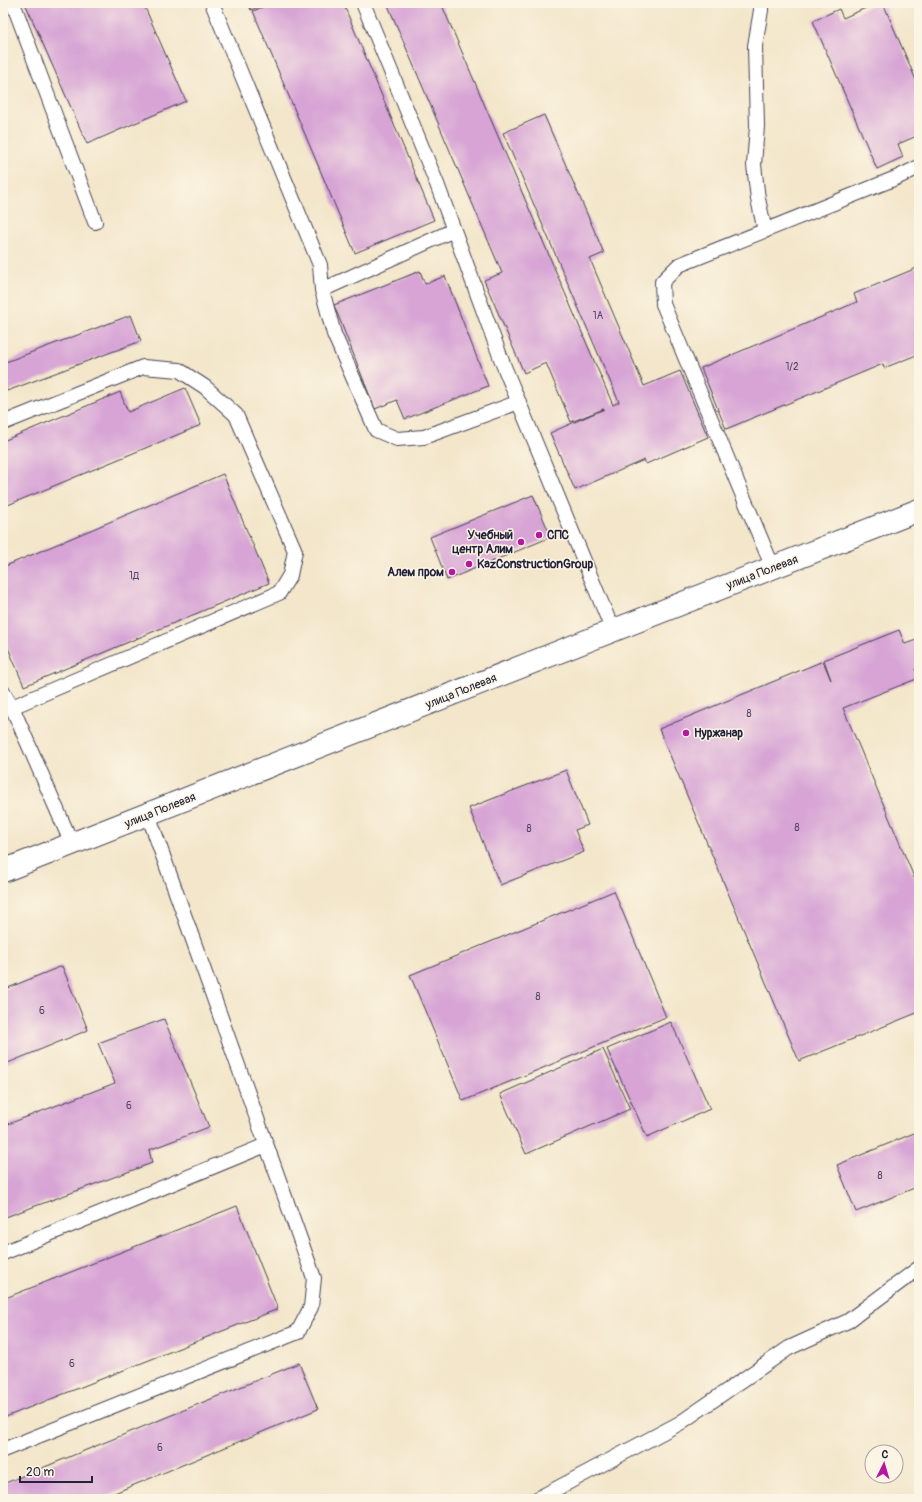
<svg xmlns="http://www.w3.org/2000/svg" width="922" height="1502" viewBox="0 0 922 1502" font-family="Pangolin,sans-serif">
<style>
.building{fill:#d7a4d5}
.lines{fill:none;stroke-linecap:round;stroke-linejoin:round}
.lane-casing{stroke:#413f50;stroke-width:16}
.street-casing{stroke:#413f50;stroke-width:24}
.lane{stroke:#fff;stroke-width:14}
.street{stroke:#fff;stroke-width:22}
.poi-dot{fill:#b5179e;stroke:#fcf5e5;stroke-width:1.5}
.labels{text-anchor:middle;stroke-width:3;stroke-linejoin:round;paint-order:stroke}
.number-label{font-size:10px;fill:#4f4262}
.poi-label{font-size:12px;font-weight:bold;fill:#22223b;stroke:#fcf5e5;text-anchor:start}
.street-label{font-size:12px;fill:#22223b;stroke:#fcf5e5}
</style>
<rect width="100%" height="100%" fill="#fcf5e5"/>
<filter id="ink" filterUnits="userSpaceOnUse"><feTurbulence type="fractalNoise" baseFrequency=".025" numOctaves="2"/><feDisplacementMap in="SourceGraphic" scale="8" xChannelSelector="R" yChannelSelector="G"/><feConvolveMatrix kernelMatrix="1 2 1 2 8 2 1 2 1" color-interpolation-filters="sRGB"/></filter>
<filter id="wash" filterUnits="userSpaceOnUse"><feTurbulence type="fractalNoise" baseFrequency=".012" numOctaves="4" result="noise"/><feDisplacementMap in="SourceGraphic" scale="16" xChannelSelector="R" yChannelSelector="G"/><feGaussianBlur stdDeviation="0.9" result="paint"/><feColorMatrix in="noise" values="0 0 0 0 0 0 0 0 0 0 0 0 0 0 0 0 0 1.4 0 .05"/><feComposite in="paint" operator="in"/></filter>
<g filter="url(#wash)">
<rect width="100%" height="100%" fill="#f3e6ca"/>
<g id="blocks">
<path class="building" d="M 25,3 L 143,3 L 186,101 L 87,144 Z
M 248,3 L 267,3 L 251,10 Z
M 273,3 L 343,3 L 434,220 L 355,253 L 253,11 Z
M 387,3 L 441,3 L 613,405 L 619,402 L 503,133 L 544,115 L 604,253 L 590,259 L 644,386 L 680,371 L 708,437 L 646,464 L 644,460 L 575,490 L 550,433 L 604,409 L 571,422 L 546,363 L 524,373 L 484,280 L 502,273 Z
M 877,3 L 883,3 L 919,87 L 919,135 L 898,144 L 903,157 L 877,169 L 813,21 L 839,9 L 843,18 Z
M 919,267 L 919,354 L 884,368 L 883,364 L 726,429 L 701,368 L 857,302 L 854,294 Z
M 420,271 L 425,284 L 445,276 L 488,386 L 405,419 L 397,400 L 375,409 L 334,305 Z
M 131,315 L 141,341 L 7,391 L 3,380 L 3,363 Z
M 185,388 L 201,425 L 3,507 L 3,441 L 120,392 L 128,412 Z
M 223,474 L 269,583 L 24,686 L 3,636 L 3,567 Z
M 533,495 L 551,537 L 447,580 L 430,537 Z
M 899,630 L 905,644 L 919,639 L 919,668 L 915,669 L 919,678 L 843,708 L 919,889 L 919,1012 L 799,1061 L 659,729 L 823,661 L 831,680 L 824,660 Z
M 566,770 L 588,825 L 575,830 L 584,852 L 500,885 L 469,808 Z
M 614,891 L 666,1017 L 463,1101 L 410,975 Z
M 62,966 L 88,1030 L 3,1065 L 3,990 Z
M 164,1019 L 209,1127 L 149,1150 L 152,1163 L 3,1218 L 3,1126 L 115,1083 L 98,1043 Z
M 671,1022 L 710,1109 L 647,1137 L 607,1049 Z
M 603,1049 L 630,1109 L 526,1154 L 500,1094 Z
M 919,1131 L 919,1186 L 856,1212 L 837,1165 Z
M 237,1206 L 278,1309 L 3,1418 L 3,1299 Z
M 299,1363 L 318,1409 L 100,1499 L 3,1499 L 3,1484 Z"/>
</g>
</g>
<g filter="url(#ink)">
<use href="#blocks" fill-opacity="0" stroke="#413f50" stroke-width="1"/>
<g class="lines">
<g class="lane-casing">
<path id="lane" d="M 13,3 L 95,222
M 212,3 L 320,265 L 322,290 L 334,334 L 376,430 L 397,439 L 424,437 L 519,402
M 363,3 L 437,184 L 503,364 L 613,631
M 761,3 L 761,10 L 755,46 L 757,126 L 754,165 L 758,199 L 765,231
M 322,290 L 454,230
M 3,423 L 143,367 L 179,370 L 205,387 L 236,415 L 295,551 L 290,575 L 279,593 L 12,707
M 773,568 L 663,304 L 662,282 L 679,265 L 896,178 L 919,167
M 3,692 L 12,707 L 72,844
M 3,1253 L 266,1145
M 3,1450 L 298,1332 L 311,1307 L 314,1278 L 148,814
M 537,1499 L 680,1423 L 789,1348 L 848,1321 L 919,1268"/>
</g>
<g class="street-casing">
<path id="street" d="M 3,871 L 919,510"/>
</g>
<use href="#lane" class="lane"/>
<use href="#street" class="street"/>
</g>
</g>
<g class="poi-dot">
<circle cx="539" cy="535" r="4"/>
<circle cx="521" cy="542" r="4"/>
<circle cx="469" cy="564" r="4"/>
<circle cx="452" cy="572" r="4"/>
<circle cx="686" cy="733" r="4"/>
</g>
<g class="labels">
<g class="number-label">
<text x="598" y="319">1А</text>
<text x="792" y="370">1/2</text>
<text x="134" y="579">1Д</text>
<text x="749" y="717">8</text>
<text x="797" y="831">8</text>
<text x="529" y="832">8</text>
<text x="538" y="1000">8</text>
<text x="42" y="1014">6</text>
<text x="129" y="1109">6</text>
<text x="880" y="1179">8</text>
<text x="72" y="1367">6</text>
<text x="160" y="1451">6</text>
</g>
<g class="poi-label">
<text x="513" y="539" text-anchor="end">Учебный<tspan x="513" dy="14">центр Алим</tspan></text>
<text x="547" y="539">СПС</text>
<text x="477" y="568">KazConstructionGroup</text>
<text x="444" y="576" text-anchor="end">Алем пром</text>
<text x="694" y="737">Нуржанар</text>
</g>
<g class="street-label">
<text transform="translate(762 572) rotate(-21)" y="4">улица Полевая</text>
<text transform="translate(461 691) rotate(-22)" y="4">улица Полевая</text>
<text transform="translate(160 810) rotate(-22)" y="4">улица Полевая</text>
</g>
</g>
<rect width="922" height="1502" fill="none" stroke="#fcf5e5" stroke-width="16"/>
<g transform="translate(884 1464) rotate(5)"><circle r="19" fill="#fcf5e5" stroke="#a5a1a1"/>
<path d="M0-3L7 15L0 10L-7 15Z" fill="#b5179e"/>
<text y="-6" font-size="11" font-weight="bold" text-anchor="middle" fill="#22223b">С</text>
</g>
<path d="M20 1476v6h72v-6" fill="none" stroke="#22223b" stroke-width="2"/>
<text x="26" y="1476" font-size="12" fill="#22223b" stroke="#fcf5e5" stroke-width="3" paint-order="stroke">20 m</text>
</svg>
